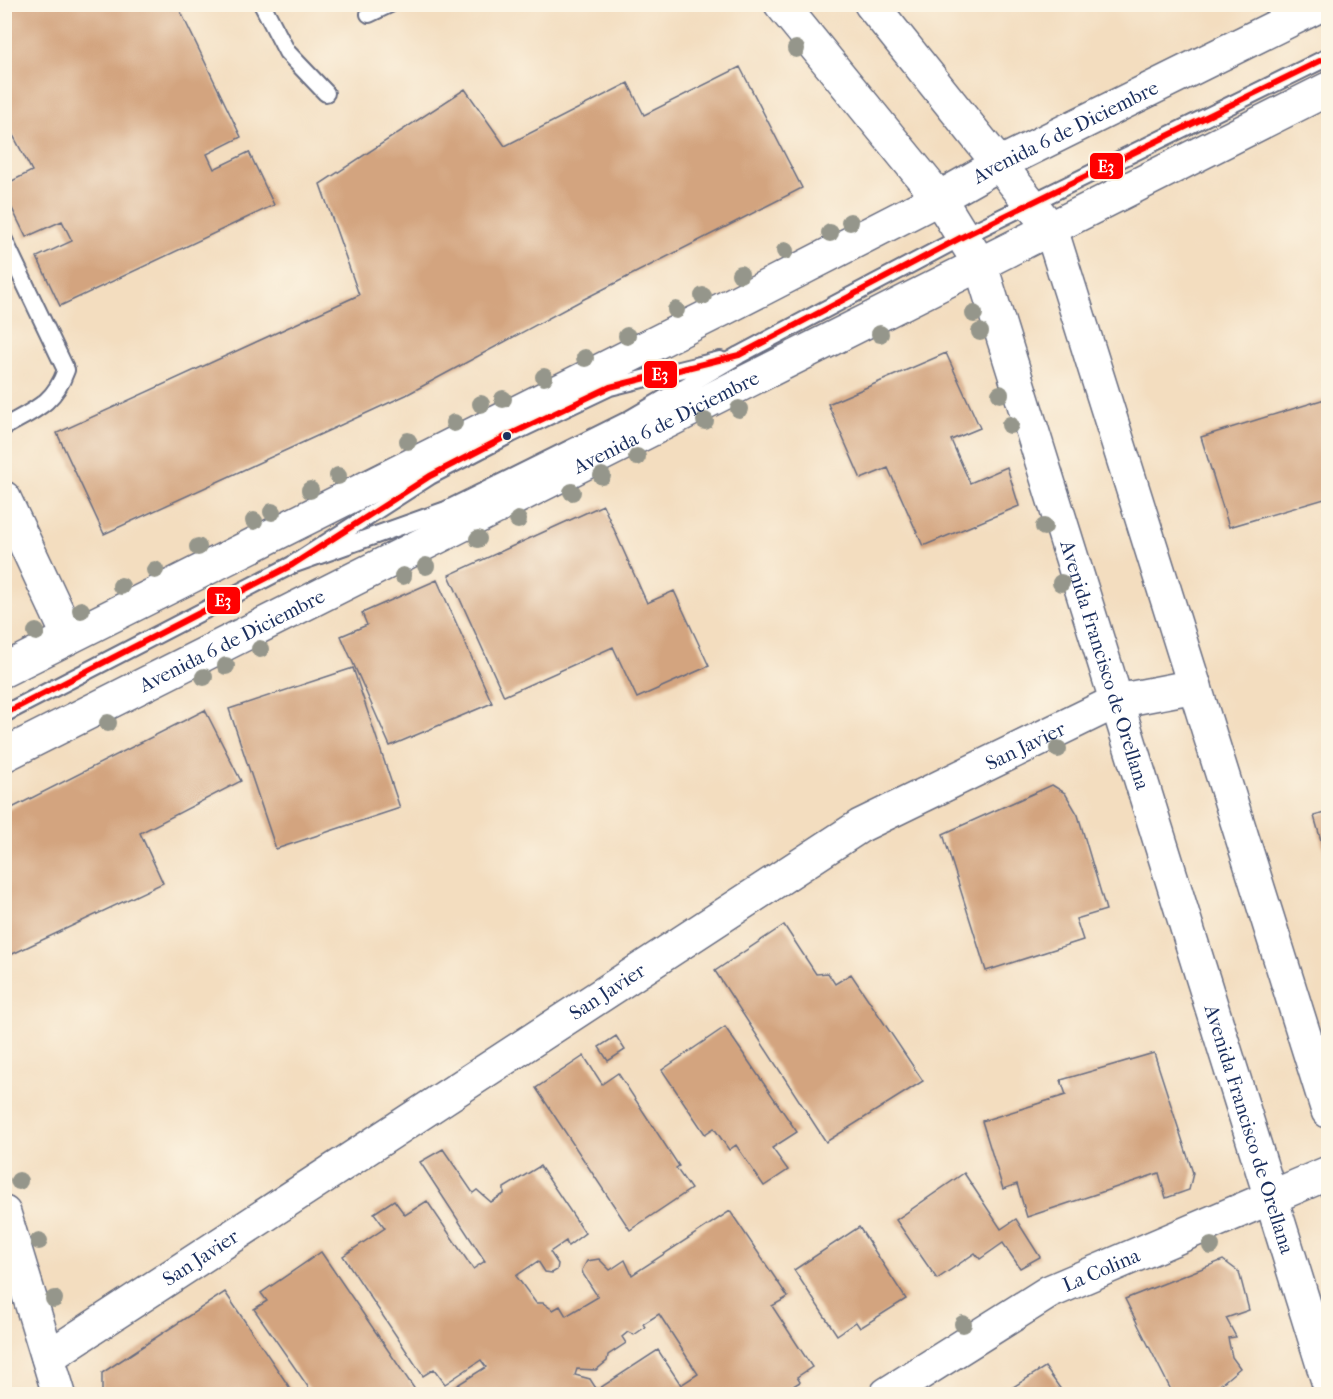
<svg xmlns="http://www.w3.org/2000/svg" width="1333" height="1399" viewBox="0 0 1333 1399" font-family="'IM FELL French Canon',serif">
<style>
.building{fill:#d3a47f;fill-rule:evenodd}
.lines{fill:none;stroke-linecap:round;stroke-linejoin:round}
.lane-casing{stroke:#676c80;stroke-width:20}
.street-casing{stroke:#676c80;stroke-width:36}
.secondary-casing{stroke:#676c80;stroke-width:36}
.primary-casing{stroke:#676c80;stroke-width:36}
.lane{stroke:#fff;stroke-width:16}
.street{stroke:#fff;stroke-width:33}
.secondary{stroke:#fff;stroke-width:33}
.primary{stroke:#fff;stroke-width:33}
.bus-1-casing{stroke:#fcf5e5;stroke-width:10}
.bus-1{stroke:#f00;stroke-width:6}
.tree{fill:#95968b}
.bus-dot{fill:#1b2f5e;stroke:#fcf5e5;stroke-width:2}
.labels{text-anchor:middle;stroke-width:4.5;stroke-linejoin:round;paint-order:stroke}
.street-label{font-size:20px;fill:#1b2f5e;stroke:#fcf5e5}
.line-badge{stroke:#fcf5e5;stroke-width:2}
.badge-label{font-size:16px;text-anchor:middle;font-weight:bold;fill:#fff}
</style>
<rect width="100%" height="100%" fill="#fcf5e5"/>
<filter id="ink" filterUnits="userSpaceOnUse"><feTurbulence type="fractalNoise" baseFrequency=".0167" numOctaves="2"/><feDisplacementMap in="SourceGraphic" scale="12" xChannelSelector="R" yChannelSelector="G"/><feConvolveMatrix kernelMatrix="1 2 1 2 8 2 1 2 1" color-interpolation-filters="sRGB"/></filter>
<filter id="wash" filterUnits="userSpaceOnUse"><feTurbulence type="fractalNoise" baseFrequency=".008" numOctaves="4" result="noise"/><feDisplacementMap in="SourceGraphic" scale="24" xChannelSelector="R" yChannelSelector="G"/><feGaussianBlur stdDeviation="1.35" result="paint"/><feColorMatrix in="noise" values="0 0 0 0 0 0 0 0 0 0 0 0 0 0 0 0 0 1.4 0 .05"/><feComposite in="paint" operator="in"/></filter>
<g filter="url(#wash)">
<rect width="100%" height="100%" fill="#f3ddbf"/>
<g id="blocks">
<path class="building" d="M 4,4 L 177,4 L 241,137 L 207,154 L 214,169 L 249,152 L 274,205 L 60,306 L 37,257 L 72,241 L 62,221 L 26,237 L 4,192 L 4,185 L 32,171 L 4,118 Z
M 740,67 L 802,188 L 584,299 L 406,395 L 104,534 L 57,433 L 359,295 L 320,184 L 465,89 L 505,146 L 628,83 L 644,115 Z
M 946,353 L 980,428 L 951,440 L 970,483 L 1007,467 L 1019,506 L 923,546 L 888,468 L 861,479 L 828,404 Z
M 1328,398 L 1328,498 L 1229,527 L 1201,437 Z
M 603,505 L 647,603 L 674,591 L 709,666 L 637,698 L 613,647 L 504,696 L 449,575 Z
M 437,580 L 492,703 L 390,746 L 341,636 L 367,625 L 362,613 Z
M 353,668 L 400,808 L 276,849 L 229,709 Z
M 205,710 L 241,781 L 140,833 L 163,883 L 4,958 L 4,812 Z
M 1052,785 L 1065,793 L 1078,815 L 1106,910 L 1076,919 L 1083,940 L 986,971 L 943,834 Z
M 1328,812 L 1328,865 L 1314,816 Z
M 784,925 L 816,974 L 828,973 L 835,984 L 851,974 L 923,1081 L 826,1142 L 715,971 Z
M 725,1027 L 797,1132 L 772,1148 L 788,1170 L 764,1186 L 736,1145 L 729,1150 L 714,1128 L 705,1134 L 662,1070 Z
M 616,1036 L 625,1050 L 608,1061 L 599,1047 Z
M 1154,1053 L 1193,1173 L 1189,1190 L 1166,1198 L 1159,1173 L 1027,1217 L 1017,1184 L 1003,1189 L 982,1121 L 1066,1095 L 1061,1080 Z
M 584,1056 L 602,1084 L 618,1073 L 679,1166 L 676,1168 L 691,1189 L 630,1230 L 536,1088 Z
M 443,1149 L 473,1193 L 477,1190 L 491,1202 L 504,1194 L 504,1188 L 540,1166 L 585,1233 L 568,1246 L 566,1241 L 550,1252 L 558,1264 L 557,1270 L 552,1273 L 545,1272 L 538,1261 L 516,1276 L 536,1303 L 543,1303 L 553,1310 L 560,1306 L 566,1316 L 598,1297 L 583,1274 L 582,1270 L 587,1261 L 599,1259 L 610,1270 L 625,1260 L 632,1275 L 730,1211 L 788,1297 L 772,1306 L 812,1367 L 797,1377 L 800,1382 L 780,1394 L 443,1394 L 486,1367 L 481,1360 L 445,1384 L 434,1369 L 423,1376 L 343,1256 L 385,1228 L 374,1213 L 394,1200 L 405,1215 L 427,1201 L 473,1269 L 485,1261 L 420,1162 ZM 659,1314 L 698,1374 L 681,1385 L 658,1350 L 597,1390 L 590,1379 L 575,1375 L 577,1369 L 596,1370 L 607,1361 L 608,1355 L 626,1343 L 622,1337 L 628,1332 L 634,1335 L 645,1327 L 643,1324 Z
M 964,1173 L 1001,1229 L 1016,1219 L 1040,1257 L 1020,1268 L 1003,1243 L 980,1259 L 975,1253 L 937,1279 L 896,1220 Z
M 859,1227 L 906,1299 L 860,1328 L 856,1322 L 837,1335 L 794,1270 Z
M 321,1252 L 418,1394 L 313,1394 L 254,1309 L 267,1301 L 261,1293 Z
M 1223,1260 L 1239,1272 L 1249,1310 L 1226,1318 L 1236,1337 L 1228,1338 L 1232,1357 L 1240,1368 L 1209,1394 L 1173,1394 L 1125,1299 Z
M 225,1292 L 294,1394 L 102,1394 L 102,1373 Z
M 1045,1367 L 1064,1394 L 1002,1394 Z"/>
</g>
</g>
<g filter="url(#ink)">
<use href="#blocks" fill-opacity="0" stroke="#676c80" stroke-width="1.5"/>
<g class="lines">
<g class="lane-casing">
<path id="lane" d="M 262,4 L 287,52 L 326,93
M 369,14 L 390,4
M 4,240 L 66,370 C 54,404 34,410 4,427
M 292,565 L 446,510 L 628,420 L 739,355 L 962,237 L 1328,57
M 4,714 L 292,565 L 430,476 L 511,434 L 610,387 L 720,360"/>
</g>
<g class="street-casing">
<g id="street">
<path d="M 4,498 L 69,637"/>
<path d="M 4,1213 L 59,1394"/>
<path id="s1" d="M 48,1357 L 860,826 L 1117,701 L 1195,686"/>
<path id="s2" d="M 887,1394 L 1049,1292 L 1328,1173"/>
</g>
</g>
<g class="secondary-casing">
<g id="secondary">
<path id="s3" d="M 781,4 L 939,198 L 981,266 L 1328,1381"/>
<path d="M 871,4 L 1051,229 L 1328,1111"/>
</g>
</g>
<g class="primary-casing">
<g id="primary">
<path id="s4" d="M 4,670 L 729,306 L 939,198 L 999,164 L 1322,4"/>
<path id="s5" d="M 4,755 L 1328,89"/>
</g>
</g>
<use href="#lane" class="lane"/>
<use href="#street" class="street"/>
<use href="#secondary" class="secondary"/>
<use href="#primary" class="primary"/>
<g class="bus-1-casing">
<path id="bus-1" d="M 4,714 L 292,565 L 430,476 L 511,434 L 610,387 L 739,355 L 962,237 L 1328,57"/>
</g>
<use href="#bus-1" class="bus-1"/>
</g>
<g class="tree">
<circle cx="796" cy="49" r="9"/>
<circle cx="850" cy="222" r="9"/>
<circle cx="830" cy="233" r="9"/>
<circle cx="785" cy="251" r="9"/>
<circle cx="740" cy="274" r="9"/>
<circle cx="703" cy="296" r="9"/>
<circle cx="676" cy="310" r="9"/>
<circle cx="974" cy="314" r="9"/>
<circle cx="980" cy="332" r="9"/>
<circle cx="880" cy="334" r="9"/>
<circle cx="627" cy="336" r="9"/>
<circle cx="585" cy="358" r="9"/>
<circle cx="544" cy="377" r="9"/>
<circle cx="1000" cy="394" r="9"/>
<circle cx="503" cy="399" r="9"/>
<circle cx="481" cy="404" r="9"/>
<circle cx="739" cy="409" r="9"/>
<circle cx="705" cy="421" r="9"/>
<circle cx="454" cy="423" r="9"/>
<circle cx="1010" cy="425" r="9"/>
<circle cx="408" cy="441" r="9"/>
<circle cx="637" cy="457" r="9"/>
<circle cx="338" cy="476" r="9"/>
<circle cx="602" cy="476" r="9"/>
<circle cx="310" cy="490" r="9"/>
<circle cx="572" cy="492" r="9"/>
<circle cx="272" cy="512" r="9"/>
<circle cx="518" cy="520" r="9"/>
<circle cx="254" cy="521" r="9"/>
<circle cx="1044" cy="527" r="9"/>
<circle cx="478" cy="539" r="9"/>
<circle cx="198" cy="547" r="9"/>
<circle cx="426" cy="566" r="9"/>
<circle cx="155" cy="570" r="9"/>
<circle cx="403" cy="576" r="9"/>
<circle cx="1061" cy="583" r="9"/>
<circle cx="121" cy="586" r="9"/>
<circle cx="81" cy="610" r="9"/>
<circle cx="36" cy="632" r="9"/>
<circle cx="260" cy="649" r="9"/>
<circle cx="226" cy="666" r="9"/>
<circle cx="204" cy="677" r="9"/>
<circle cx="108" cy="723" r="9"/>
<circle cx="1058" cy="749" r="9"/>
<circle cx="19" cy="1181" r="9"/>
<circle cx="39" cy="1241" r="9"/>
<circle cx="1211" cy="1246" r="9"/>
<circle cx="54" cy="1299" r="9"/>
<circle cx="963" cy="1324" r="9"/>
</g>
</g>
<circle class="bus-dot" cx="507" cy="436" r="5"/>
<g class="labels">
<g class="street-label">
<text dy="7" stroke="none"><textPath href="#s4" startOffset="1190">Avenida 6 de Diciembre</textPath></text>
<text dy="7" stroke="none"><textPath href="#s5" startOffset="741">Avenida 6 de Diciembre</textPath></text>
<text dy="7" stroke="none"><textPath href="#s5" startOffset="255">Avenida 6 de Diciembre</textPath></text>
<text dy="7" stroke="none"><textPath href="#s3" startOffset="748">Avenida Francisco de Orellana</textPath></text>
<text dy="7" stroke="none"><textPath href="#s1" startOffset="1154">San Javier</textPath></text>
<text dy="7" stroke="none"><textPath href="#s1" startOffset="668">San Javier</textPath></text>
<text dy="7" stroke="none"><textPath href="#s3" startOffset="1234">Avenida Francisco de Orellana</textPath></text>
<text dy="7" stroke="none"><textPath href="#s1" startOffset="182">San Javier</textPath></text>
<text dy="7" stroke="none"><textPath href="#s2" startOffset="248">La Colina</textPath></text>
</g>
</g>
<g class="line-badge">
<rect x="1089" y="152" width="35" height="28" rx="6" fill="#f00"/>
<rect x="643" y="360" width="35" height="29" rx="6" fill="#f00"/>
<rect x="206" y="586" width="35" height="29" rx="6" fill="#f00"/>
</g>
<g class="badge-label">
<text x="1106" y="172">E3</text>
<text x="660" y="380">E3</text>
<text x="223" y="606">E3</text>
</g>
<rect width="1333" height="1399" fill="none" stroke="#fcf5e5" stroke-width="24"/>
</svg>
